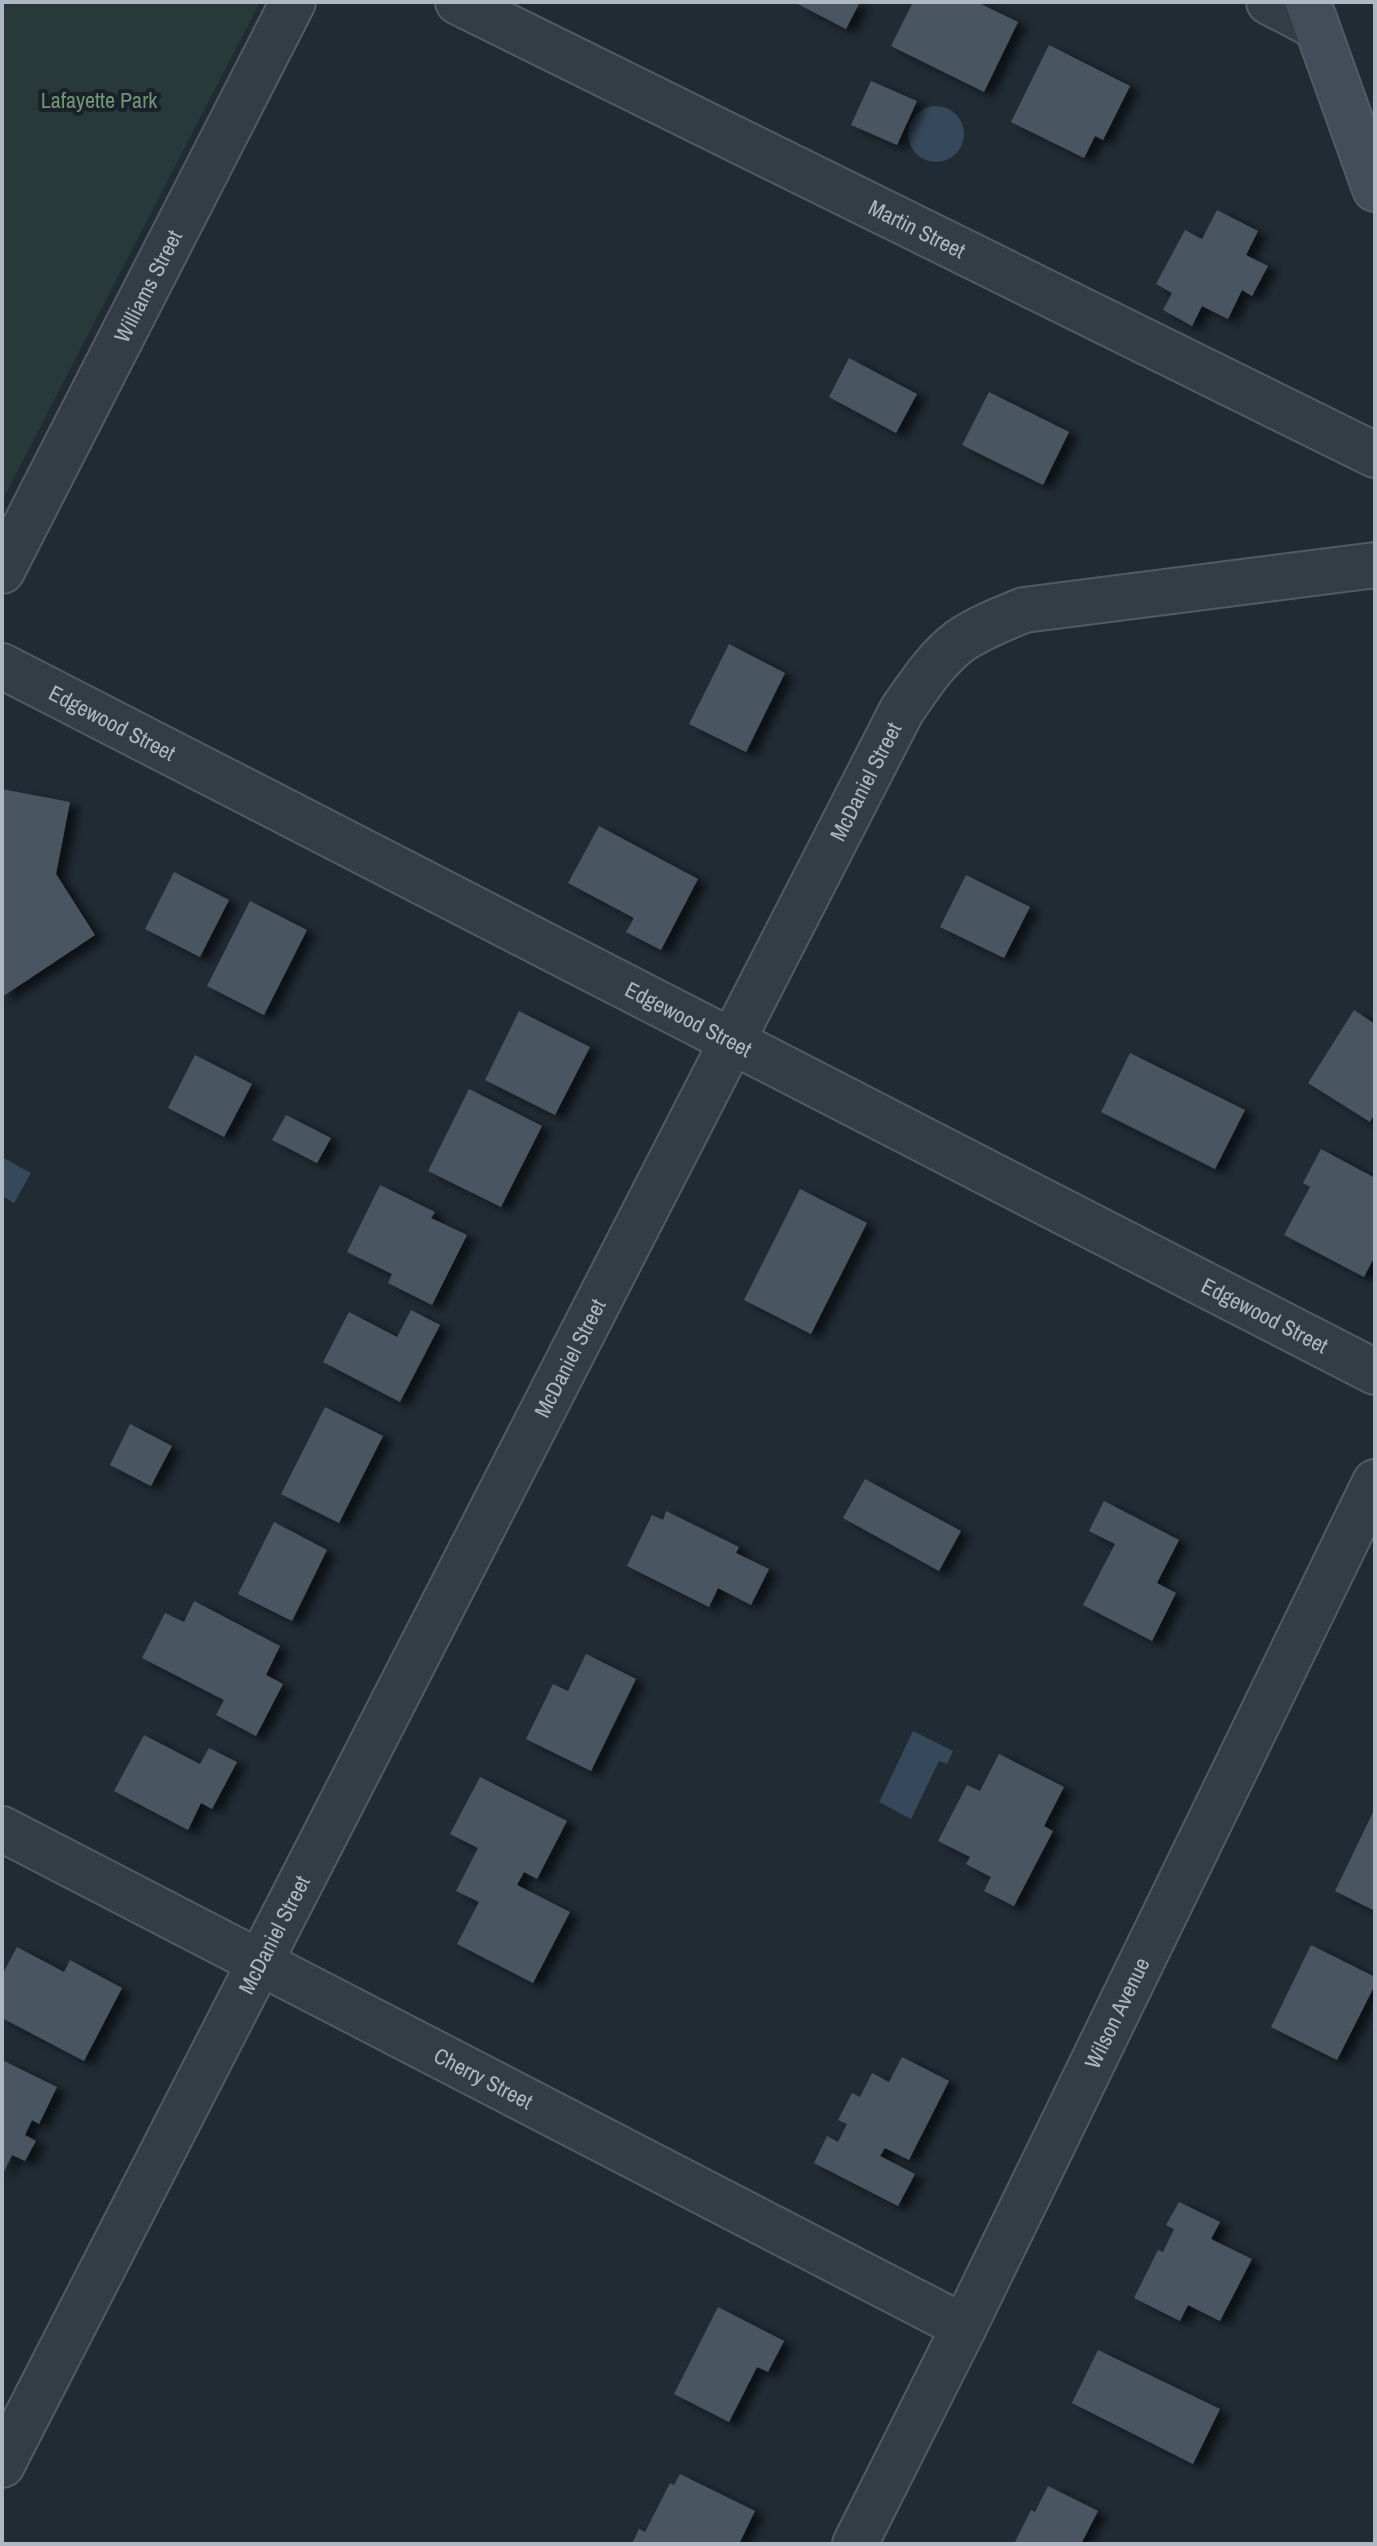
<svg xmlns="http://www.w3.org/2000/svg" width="1377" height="2546" viewBox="0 0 1377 2546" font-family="'Archivo Narrow',sans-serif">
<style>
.green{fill:#273a39}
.water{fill:#36485b}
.building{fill:#495560;filter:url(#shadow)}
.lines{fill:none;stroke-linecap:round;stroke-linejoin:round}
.street-casing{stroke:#525a63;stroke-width:48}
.secondary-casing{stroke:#525a63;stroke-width:48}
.street{stroke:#343c45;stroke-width:44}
.secondary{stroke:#434c58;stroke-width:44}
.labels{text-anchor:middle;stroke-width:8;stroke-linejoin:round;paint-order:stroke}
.park-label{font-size:22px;fill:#709676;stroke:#1a212a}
.street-label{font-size:22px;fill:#afb7c2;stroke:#1a212a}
</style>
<defs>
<filter id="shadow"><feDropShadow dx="9" dy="5" stdDeviation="4" flood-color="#0009"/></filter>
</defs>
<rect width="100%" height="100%" fill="#212b34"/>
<path class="green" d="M 2,2 L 260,2 L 2,501 Z"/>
<path class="water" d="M908 134a28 28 0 1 1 56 0a28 28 0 1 1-56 0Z
M 2,1157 L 31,1173 L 14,1203 L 2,1196 Z
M 913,1731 L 953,1751 L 947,1764 L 939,1761 L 911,1819 L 879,1802 Z"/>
<path class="building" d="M 794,2 L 860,2 L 846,29 Z
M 913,2 L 977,2 L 1018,22 L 984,92 L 891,46 Z
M 1049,45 L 1130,86 L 1103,140 L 1095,136 L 1084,158 L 1011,122 Z
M 871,81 L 917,101 L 897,145 L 851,125 Z
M 1217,210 L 1258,231 L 1246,255 L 1268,266 L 1252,296 L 1242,290 L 1228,319 L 1202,306 L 1192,326 L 1163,310 L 1172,293 L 1156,284 L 1185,230 L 1202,239 Z
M 849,358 L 917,394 L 896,433 L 829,397 Z
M 989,392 L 1069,432 L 1043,485 L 962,445 Z
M 729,644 L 785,673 L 746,752 L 689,724 Z
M 2,789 L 70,802 L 56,874 L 95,935 L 2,997 Z
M 599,826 L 698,879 L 661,950 L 626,932 L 634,918 L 568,883 Z
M 174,872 L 229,900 L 200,957 L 145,929 Z
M 966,875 L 1030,907 L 1004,958 L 940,927 Z
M 250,901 L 307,930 L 264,1015 L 207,986 Z
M 1354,1010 L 1375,1024 L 1375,1113 L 1370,1122 L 1308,1083 Z
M 519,1011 L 590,1047 L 555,1115 L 485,1080 Z
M 1130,1053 L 1245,1110 L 1215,1169 L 1101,1112 Z
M 195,1055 L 252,1084 L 224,1137 L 168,1108 Z
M 469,1089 L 542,1126 L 501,1207 L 428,1171 Z
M 286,1115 L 331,1138 L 317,1163 L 272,1140 Z
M 1321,1149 L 1375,1178 L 1375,1256 L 1364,1277 L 1284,1235 L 1310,1187 L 1303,1183 Z
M 380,1185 L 435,1212 L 431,1218 L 467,1235 L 432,1305 L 388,1283 L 392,1274 L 347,1252 Z
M 800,1189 L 867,1223 L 811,1334 L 744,1300 Z
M 411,1310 L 440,1325 L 400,1402 L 323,1362 L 349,1312 L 397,1337 Z
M 325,1407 L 383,1436 L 339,1523 L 281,1494 Z
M 130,1424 L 172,1446 L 151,1486 L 110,1465 Z
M 865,1479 L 961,1531 L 939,1571 L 843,1518 Z
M 1104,1501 L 1179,1540 L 1157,1583 L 1176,1593 L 1152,1641 L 1083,1605 L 1115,1544 L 1089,1531 Z
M 666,1511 L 739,1547 L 736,1553 L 769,1569 L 751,1605 L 718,1588 L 709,1607 L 627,1566 L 652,1515 L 663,1520 Z
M 274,1522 L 327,1550 L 292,1621 L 238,1594 Z
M 194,1601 L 280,1646 L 266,1675 L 283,1684 L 256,1736 L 216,1715 L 224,1700 L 142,1658 L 165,1613 L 184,1622 Z
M 586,1654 L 636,1679 L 591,1771 L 526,1739 L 553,1684 L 568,1691 Z
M 144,1735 L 200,1764 L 209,1748 L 237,1762 L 212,1809 L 201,1803 L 188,1830 L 114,1791 Z
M 999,1754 L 1064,1787 L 1044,1826 L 1053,1831 L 1014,1906 L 984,1891 L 991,1877 L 966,1864 L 970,1857 L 938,1841 L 967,1785 L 980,1791 Z
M 480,1777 L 567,1821 L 537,1879 L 524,1872 L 517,1885 L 570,1912 L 533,1983 L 457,1944 L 479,1902 L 456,1891 L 478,1848 L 450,1834 Z
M 1375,1808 L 1375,1911 L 1335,1891 Z
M 1311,1945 L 1375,1977 L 1375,1985 L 1337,2060 L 1271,2027 Z
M 17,1947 L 64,1972 L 70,1960 L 122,1988 L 84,2061 L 2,2018 L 2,1975 Z
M 902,2057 L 949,2081 L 909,2160 L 885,2148 L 880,2156 L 915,2174 L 898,2206 L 814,2163 L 827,2136 L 838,2142 L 847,2124 L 838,2120 L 852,2093 L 860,2097 L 872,2073 L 889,2082 Z
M 2,2060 L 57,2087 L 39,2124 L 32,2120 L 25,2135 L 36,2141 L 25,2161 L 12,2155 L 2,2176 Z
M 1179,2202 L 1220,2222 L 1211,2239 L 1252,2259 L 1220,2321 L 1188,2305 L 1180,2321 L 1134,2298 L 1158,2250 L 1163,2252 L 1174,2229 L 1166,2225 Z
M 718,2307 L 784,2341 L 768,2372 L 757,2367 L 729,2422 L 674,2394 Z
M 1098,2350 L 1220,2409 L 1193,2464 L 1072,2403 Z
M 680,2474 L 755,2511 L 739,2544 L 632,2544 L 639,2529 L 645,2532 L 670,2483 L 674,2485 Z
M 1048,2486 L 1098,2511 L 1081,2544 L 1014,2544 L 1031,2510 L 1035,2512 Z"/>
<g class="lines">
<g class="street-casing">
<g id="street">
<path id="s1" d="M 458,2 L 1375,455"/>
<path d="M 1269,2 L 1315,26"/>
<path id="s2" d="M 2,571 L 293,2"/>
<path id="s3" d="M 2,666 L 1375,1372"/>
<path id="s4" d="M 2,1829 L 964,2327"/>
<path id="s5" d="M 2,2465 L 902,710 C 919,686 936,659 960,641 C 979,628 1002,619 1024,610 L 1375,565"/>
<path id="s6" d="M 855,2544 L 964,2327 L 1375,1482"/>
</g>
</g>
<g class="secondary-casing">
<path id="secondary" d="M 1308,2 L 1375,189"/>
</g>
<use href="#street" class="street"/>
<use href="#secondary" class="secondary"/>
</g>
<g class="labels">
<g class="park-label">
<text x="99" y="108">Lafayette Park</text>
</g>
<g class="street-label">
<text dy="8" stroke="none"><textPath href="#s1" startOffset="512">Martin Street</textPath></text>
<text dy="8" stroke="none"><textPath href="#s2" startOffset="320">Williams Street</textPath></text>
<text dy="8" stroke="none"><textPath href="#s3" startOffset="124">Edgewood Street</textPath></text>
<text dy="8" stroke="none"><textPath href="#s5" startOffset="1892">McDaniel Street</textPath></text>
<text dy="8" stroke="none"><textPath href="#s3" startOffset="772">Edgewood Street</textPath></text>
<text dy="8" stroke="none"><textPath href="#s3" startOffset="1420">Edgewood Street</textPath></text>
<text dy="8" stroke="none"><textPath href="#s5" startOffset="1244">McDaniel Street</textPath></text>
<text dy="8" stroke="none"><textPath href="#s5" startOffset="596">McDaniel Street</textPath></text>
<text dy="8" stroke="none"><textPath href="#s6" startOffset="592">Wilson Avenue</textPath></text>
<text dy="8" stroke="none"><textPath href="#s4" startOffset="542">Cherry Street</textPath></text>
</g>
</g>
<rect width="1377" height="2546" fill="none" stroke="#afb7c2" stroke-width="8"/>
</svg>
